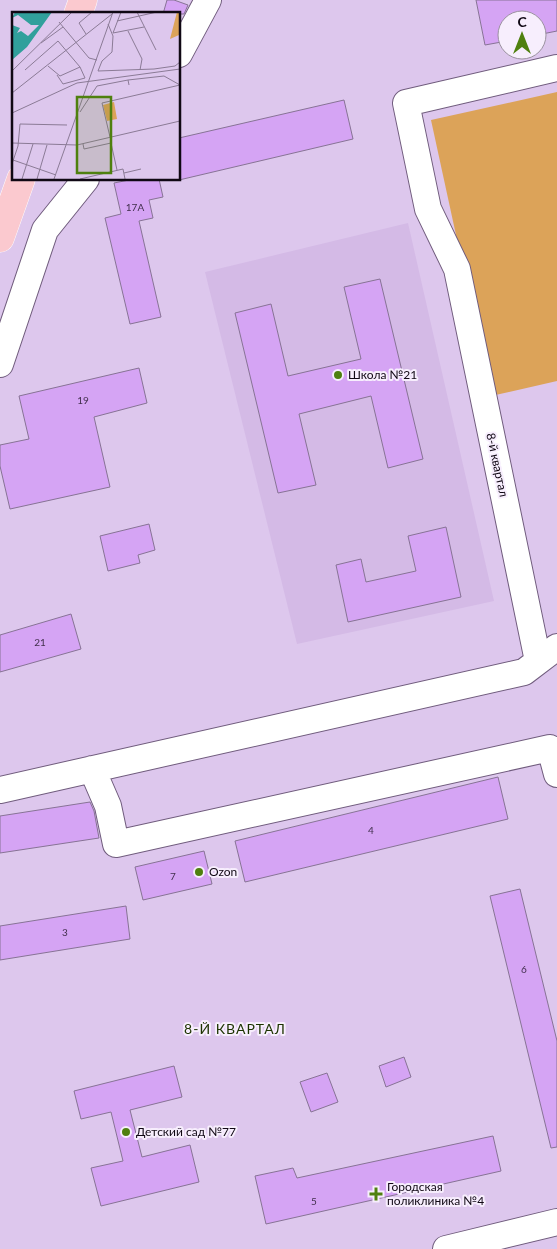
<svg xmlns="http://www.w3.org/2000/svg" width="557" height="1249" viewBox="0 0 557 1249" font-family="Lato,sans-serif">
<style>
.built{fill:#d4bae6}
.green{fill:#dca359}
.building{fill:#d5a4f4;stroke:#877395}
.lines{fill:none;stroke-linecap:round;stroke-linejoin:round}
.minor-casing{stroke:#705c7d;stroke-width:28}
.major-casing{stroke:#fff;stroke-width:29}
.minor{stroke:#fff;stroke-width:26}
.major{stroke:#fbc9cf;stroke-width:28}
.poi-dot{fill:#4f800f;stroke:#f7eefd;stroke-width:2}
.labels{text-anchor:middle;stroke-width:4;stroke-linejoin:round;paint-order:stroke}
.number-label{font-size:10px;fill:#412f4c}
.poi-label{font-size:12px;fill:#100814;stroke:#f7eefd;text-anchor:start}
.street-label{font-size:12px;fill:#100814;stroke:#f7eefd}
.neighbourhood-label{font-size:14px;letter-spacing:1px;fill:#1c3300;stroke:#f7eefd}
.inset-road{fill:none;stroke:#8b7b96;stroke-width:1}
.view{fill:#4f800f;fill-opacity:0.15;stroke:#4f800f;stroke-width:2.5}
.inset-edge{fill:none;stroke:#100814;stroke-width:2.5}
</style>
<rect width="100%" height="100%" fill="#ddc7ed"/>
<path class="built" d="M 408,223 L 494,601 L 297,644 L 205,272 Z"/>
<path class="green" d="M 557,92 L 557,381 L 491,396 L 431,120 Z"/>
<path class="building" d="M 167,0 L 174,0 L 188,5 L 184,14 L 163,14 Z
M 476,0 L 557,0 L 557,31 L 537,35 L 537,20 L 507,20 L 507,41 L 485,45 Z
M 344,100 L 353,139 L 179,180 L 179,138 Z
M 134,179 L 159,179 L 163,197 L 149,200 L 153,218 L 139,221 L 161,317 L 130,324 L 105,218 L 121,214 L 114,183 Z
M 380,279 L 423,459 L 388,468 L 371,396 L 299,414 L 316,485 L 278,493 L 235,313 L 271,304 L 288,376 L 361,359 L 344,287 Z
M 139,368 L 147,403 L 94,417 L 110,487 L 10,509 L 0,466 L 0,445 L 29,439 L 19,396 Z
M 149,524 L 155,550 L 138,555 L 140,563 L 108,571 L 100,536 Z
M 446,527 L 461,597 L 348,622 L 336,565 L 361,559 L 366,582 L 416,571 L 408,536 Z
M 71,614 L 81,649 L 0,672 L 0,635 Z
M 498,777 L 508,819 L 245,882 L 235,841 Z
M 90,802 L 94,811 L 99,838 L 0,853 L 0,816 Z
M 204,851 L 212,884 L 143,900 L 135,867 Z
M 520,889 L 557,1041 L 557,1147 L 551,1148 L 490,896 Z
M 126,906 L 130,939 L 0,960 L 0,926 Z
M 404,1057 L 411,1077 L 386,1087 L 379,1066 Z
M 174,1066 L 182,1097 L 130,1110 L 142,1157 L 190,1145 L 199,1182 L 101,1206 L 91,1168 L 123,1161 L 111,1112 L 81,1119 L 74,1091 Z
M 327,1073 L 338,1102 L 311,1112 L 300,1082 Z
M 493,1136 L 501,1171 L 266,1224 L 255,1176 L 293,1168 L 297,1178 Z"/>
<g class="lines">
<g class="minor-casing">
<path id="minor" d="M 179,54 L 208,0
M 0,364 L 45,230 L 86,179
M 538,661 L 457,269 L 428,209 L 406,103 L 557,68
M 92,769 L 108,806 L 116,844 L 550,748 L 557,774
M 0,790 L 524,672 L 557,647
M 446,1249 L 557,1222"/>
</g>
<g class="major-casing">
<path id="major" d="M 78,14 L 83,0
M 0,238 L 21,179"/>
</g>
<use href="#minor" class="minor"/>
<use href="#major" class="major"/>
</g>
<g class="poi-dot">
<circle cx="338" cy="375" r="5"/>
<circle cx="199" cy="872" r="5"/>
<circle cx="126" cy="1132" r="5"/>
<path d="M373.5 1186.5h5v5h5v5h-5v5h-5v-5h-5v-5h5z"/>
</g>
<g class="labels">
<g class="number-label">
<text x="135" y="211">17А</text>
<text x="83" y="404">19</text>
<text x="40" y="646">21</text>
<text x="371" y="834">4</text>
<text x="173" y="880">7</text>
<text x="65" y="936">3</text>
<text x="524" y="973">6</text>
<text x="314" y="1205">5</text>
</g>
<g class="poi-label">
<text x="348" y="379">Школа №21</text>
<text x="209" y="876">Ozon</text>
<text x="136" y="1136">Детский сад №77</text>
<text x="387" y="1191">Городская<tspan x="387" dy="14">поликлиника №4</tspan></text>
</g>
<g class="street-label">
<text transform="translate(497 465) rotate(78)" y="4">8-й квартал</text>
</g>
<g class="neighbourhood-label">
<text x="235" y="1034">8-Й КВАРТАЛ</text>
</g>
</g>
<g transform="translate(12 12)">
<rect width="168" height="168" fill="#ddc7ed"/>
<path d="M 165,0 L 167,0 L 167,23 L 158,27 ZM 102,90 L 105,107 L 95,109 L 91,93 Z" fill="#dca359"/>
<path d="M 3,0 L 40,0 L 15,35 L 0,48 L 0,13 L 8,16 L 5,21 L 9,19 L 16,24 L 27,13 L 19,13 L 6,3 L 0,6 Z" fill="#31a09c"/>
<path class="inset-road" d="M 125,0 L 144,38M 105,9 L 145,0M 47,10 L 77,46 L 85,48M 96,12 L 101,24 L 100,40 L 90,49 L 86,59 L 142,57 L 163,54 L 168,50M 116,19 L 130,47 L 128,58M 101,21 L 132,15M 101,21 L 109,0M 74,22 L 67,11 L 80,0M 29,31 L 51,15M 13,58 L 46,29 L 68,55 L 48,64 L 36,54M 0,59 L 60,0M 45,63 L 51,72 L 73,66 L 68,55M 116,68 L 152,64 L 168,73M 0,81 L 100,2M 68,100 L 85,74 L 116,68 L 117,73M 0,101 L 65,71 L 168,57M 98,125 L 90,91 L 168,73M 0,131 L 65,133 L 168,109M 71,132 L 72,137 L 99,131 L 105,158M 1,148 L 44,163M 0,152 L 6,134 L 8,112 L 55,113M 112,161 L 129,157M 10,167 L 21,132M 25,167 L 35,133M 42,167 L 101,0M 68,167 L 111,157 L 113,167"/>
<path class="view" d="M 65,85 L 99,85 L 99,161 L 65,161 Z"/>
<rect width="168" height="168" class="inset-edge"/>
</g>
<g transform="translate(522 35)"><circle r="24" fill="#f7eefd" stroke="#9b92a0"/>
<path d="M0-4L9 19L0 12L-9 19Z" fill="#4f800f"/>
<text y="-8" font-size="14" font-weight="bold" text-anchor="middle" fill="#100814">С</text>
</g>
</svg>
